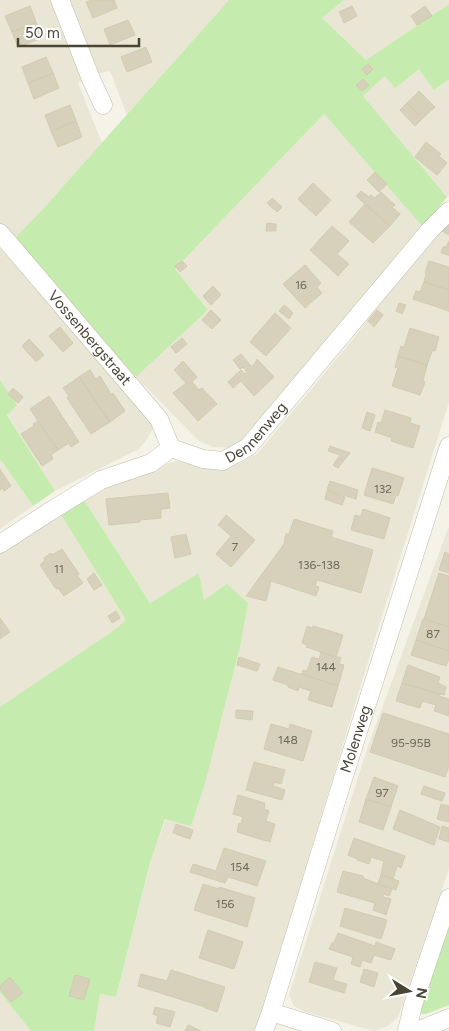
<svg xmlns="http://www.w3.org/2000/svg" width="449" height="1031" viewBox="0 0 449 1031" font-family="Figtree,sans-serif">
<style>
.residential{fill:#e9e6d5}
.green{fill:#c5ebae}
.building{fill:#d7d1bc;stroke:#d2cbaf}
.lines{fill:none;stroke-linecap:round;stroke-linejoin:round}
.minor-casing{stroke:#c1bda9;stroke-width:19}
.minor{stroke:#fff;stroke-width:18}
.labels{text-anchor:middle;stroke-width:4.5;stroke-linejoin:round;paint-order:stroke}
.number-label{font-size:12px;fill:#6c6758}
.street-label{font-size:15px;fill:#484436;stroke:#fff}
</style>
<rect width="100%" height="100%" fill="#f5f3e7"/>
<path class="residential" d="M 0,0 L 53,0 L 84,80 L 78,83 L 102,143 L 43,209 L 12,241 L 0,226 Z
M 66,0 L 229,0 L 127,115 L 110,71 L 96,74 Z
M 344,0 L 449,0 L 449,4 L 366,60 L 322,18 Z
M 420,68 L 434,90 L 449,79 L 449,195 L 447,197 L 363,96 L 385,76 Z
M 324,114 L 423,227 L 246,438 L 231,448 L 213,447 L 199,441 L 136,377 L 208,310 L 175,269 Z
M 449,221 L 449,402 L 376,635 L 263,1009 L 254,1031 L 94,1031 L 100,994 L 116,997 L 152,857 L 166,819 L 191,825 L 204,787 L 204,601 L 199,573 L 150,603 L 84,500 L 108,486 L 151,472 L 169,463 L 176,461 L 224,469 L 240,463 L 257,454 L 353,339 L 413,259 Z
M 0,248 L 150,419 L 153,428 L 147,439 L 139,449 L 55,491 L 7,414 L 17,405 L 0,380 Z
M 0,459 L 33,506 L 0,529 Z
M 60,513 L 126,620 L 114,630 L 0,707 L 0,552 Z
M 449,526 L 449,869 L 398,1017 L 388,1026 L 374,1031 L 305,1012 L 294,1006 L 289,995 L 368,746 Z
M 0,992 L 31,1031 L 0,1031 Z"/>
<path class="green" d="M 229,0 L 344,0 L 322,18 L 366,60 L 449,4 L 449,79 L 434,90 L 419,69 L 395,88 L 385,76 L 363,96 L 447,197 L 423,227 L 324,114 L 175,269 L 208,310 L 136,377 L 12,241 L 43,209 Z
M 0,380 L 17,405 L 7,415 L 55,491 L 33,506 L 0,459 Z
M 84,500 L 150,603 L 199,573 L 204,600 L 227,584 L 248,603 L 240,646 L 204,787 L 191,826 L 165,819 L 150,863 L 116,997 L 100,994 L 94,1031 L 31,1031 L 0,992 L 0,707 L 114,630 L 126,620 L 60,513 Z
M 449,905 L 449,1005 L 426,1014 L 420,1014 L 418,1008 Z"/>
<path class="building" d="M 92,0 L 114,0 L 117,8 L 93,18 L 86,2 Z
M 30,6 L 36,22 L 12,32 L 5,16 Z
M 352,6 L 357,16 L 344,23 L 339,12 Z
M 425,6 L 432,16 L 417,25 L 411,16 Z
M 128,20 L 135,35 L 110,45 L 104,29 Z
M 36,22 L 42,38 L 18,47 L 12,32 Z
M 146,47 L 152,62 L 127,72 L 121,57 Z
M 46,57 L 53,73 L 28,83 L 22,67 Z
M 368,64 L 373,69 L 367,75 L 362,69 Z
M 53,73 L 59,88 L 34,99 L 28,83 Z
M 363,79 L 369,85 L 362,91 L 356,85 Z
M 419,91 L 435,107 L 422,119 L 407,103 Z
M 407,103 L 422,119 L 415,126 L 400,110 Z
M 70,105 L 76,121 L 51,131 L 45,115 Z
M 76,121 L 82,137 L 58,147 L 51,131 Z
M 426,142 L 441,154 L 439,156 L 447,163 L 437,175 L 415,157 Z
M 375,172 L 387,184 L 379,192 L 367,180 Z
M 313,183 L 331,200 L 316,216 L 298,199 Z
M 361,191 L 369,197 L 371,195 L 375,198 L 381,192 L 395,205 L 392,207 L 400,214 L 390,226 L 356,196 Z
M 272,198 L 282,207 L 277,212 L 267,203 Z
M 365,204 L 390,226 L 373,243 L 349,222 Z
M 267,223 L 276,224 L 276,231 L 266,231 Z
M 449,224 L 449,235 L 442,231 Z
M 332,226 L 349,241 L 337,254 L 349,264 L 338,276 L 310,250 Z
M 449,241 L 449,255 L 441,253 L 443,247 L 446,247 Z
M 182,261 L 187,266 L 180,272 L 175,266 Z
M 429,261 L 449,267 L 449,290 L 424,282 L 426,274 L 425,273 Z
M 305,265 L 321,283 L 317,287 L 322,293 L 305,308 L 283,284 Z
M 424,282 L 449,290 L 449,311 L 413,299 L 416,291 L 420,292 Z
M 213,286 L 221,295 L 211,305 L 203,296 Z
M 399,303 L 406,305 L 402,314 L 396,311 Z
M 284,305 L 293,313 L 289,319 L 279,311 Z
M 211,310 L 221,320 L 212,329 L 202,320 Z
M 377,310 L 383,315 L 374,327 L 368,321 Z
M 275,313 L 291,328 L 266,356 L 250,342 Z
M 60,327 L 73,343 L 63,352 L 49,336 Z
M 410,328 L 439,337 L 435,351 L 432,351 L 427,365 L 398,356 L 401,346 L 404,347 Z
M 182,338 L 187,344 L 176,353 L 171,347 Z
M 29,339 L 44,355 L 36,362 L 22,346 Z
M 241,354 L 251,366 L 253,366 L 257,359 L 274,377 L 254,396 L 241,381 L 233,388 L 228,382 L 241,370 L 245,374 L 247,372 L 243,367 L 240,369 L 233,360 Z
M 398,356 L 427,365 L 423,381 L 425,382 L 420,395 L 392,386 L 398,368 L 395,367 Z
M 183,361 L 197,377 L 192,382 L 199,390 L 202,388 L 217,404 L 198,421 L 173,393 L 186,383 L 174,370 Z
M 90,370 L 96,379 L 100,376 L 111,394 L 113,393 L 125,411 L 110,422 L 79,377 Z
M 79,377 L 110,422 L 91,434 L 67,398 L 69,396 L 63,388 Z
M 13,388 L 23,397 L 18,403 L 8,394 Z
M 49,396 L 79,442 L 71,447 L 69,443 L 58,450 L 30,409 Z
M 385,410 L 411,418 L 410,423 L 420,426 L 413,448 L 391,441 L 392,438 L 375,432 L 378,422 L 381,423 Z
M 367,412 L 375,415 L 370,431 L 362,428 Z
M 38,421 L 58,450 L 51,455 L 53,459 L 42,466 L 21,434 L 34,426 L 33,424 Z
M 330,446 L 350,453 L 338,468 L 333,465 L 340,455 L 328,451 Z
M 372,468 L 404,478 L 398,496 L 396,495 L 393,504 L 364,495 Z
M 0,469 L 11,486 L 4,491 L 3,488 L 0,490 Z
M 330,481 L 358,490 L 356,499 L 327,490 Z
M 327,491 L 345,497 L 342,505 L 325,499 Z
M 168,493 L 170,508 L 161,509 L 161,518 L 140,520 L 140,522 L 109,525 L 106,499 Z
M 363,509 L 390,518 L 384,539 L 351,530 L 355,515 L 361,517 Z
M 226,515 L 255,540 L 231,567 L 216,554 L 231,536 L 218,525 Z
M 294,519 L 333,531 L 331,537 L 373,550 L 361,593 L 317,580 L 315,586 L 319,587 L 316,596 L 271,581 L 266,601 L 246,596 L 284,544 L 286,534 L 289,534 Z
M 186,534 L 191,554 L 175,558 L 171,537 Z
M 62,549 L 79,574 L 77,575 L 83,583 L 64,596 L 58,588 L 56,589 L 40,565 L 45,560 L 44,558 L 51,553 L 52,555 Z
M 445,552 L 449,554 L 449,573 L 439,570 Z
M 94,573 L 102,585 L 94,590 L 87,579 Z
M 439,573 L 449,576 L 449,627 L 424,619 Z
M 116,611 L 120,618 L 112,623 L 108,616 Z
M 0,618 L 10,632 L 0,639 Z
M 423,619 L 449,627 L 449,651 L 416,640 Z
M 307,626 L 312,628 L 313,626 L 343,635 L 336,657 L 306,647 L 307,645 L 302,643 Z
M 416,640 L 449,651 L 449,659 L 446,666 L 411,655 Z
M 321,652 L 341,658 L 339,664 L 344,665 L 338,686 L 302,674 L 303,670 L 307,671 L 312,657 L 319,659 Z
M 239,657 L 260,664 L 257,671 L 237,665 Z
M 408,665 L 440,677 L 438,683 L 446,687 L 444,695 L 402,683 Z
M 278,667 L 338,686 L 332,707 L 308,700 L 311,691 L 299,687 L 298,691 L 288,687 L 288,685 L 273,680 Z
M 402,683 L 440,694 L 439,696 L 449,699 L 449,716 L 434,711 L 436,705 L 422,701 L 420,708 L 396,701 Z
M 236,710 L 253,711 L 252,720 L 236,718 Z
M 383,713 L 449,734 L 449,766 L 445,777 L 370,752 Z
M 271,724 L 289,729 L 290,724 L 312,731 L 303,761 L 264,749 Z
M 254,762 L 285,770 L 281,784 L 274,782 L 273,786 L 285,790 L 282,800 L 246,790 Z
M 374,777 L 398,786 L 391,807 L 366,799 Z
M 424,786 L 445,793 L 442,801 L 421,794 Z
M 238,795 L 265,803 L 264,809 L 269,811 L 266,821 L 275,824 L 270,842 L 237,832 L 239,823 L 241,824 L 243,817 L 233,814 Z
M 366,799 L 391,807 L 383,830 L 359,822 Z
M 441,804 L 449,806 L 449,822 L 437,819 Z
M 400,810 L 440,827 L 434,845 L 393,829 Z
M 176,824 L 193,830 L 190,839 L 173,833 Z
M 442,826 L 449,828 L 449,842 L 439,839 Z
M 354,838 L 405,856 L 401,868 L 397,866 L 393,879 L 381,875 L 384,861 L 371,857 L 369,864 L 357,860 L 357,859 L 348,855 Z
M 224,848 L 266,861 L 257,886 L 228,877 L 225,883 L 190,872 L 193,864 L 216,871 Z
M 343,871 L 363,876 L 363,878 L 392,889 L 389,896 L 384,894 L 383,897 L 391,899 L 386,915 L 373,910 L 375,903 L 337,892 Z
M 381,875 L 399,881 L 396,890 L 378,884 Z
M 203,884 L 219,889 L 219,887 L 255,898 L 247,927 L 194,910 Z
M 345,908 L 387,920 L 381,939 L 340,926 Z
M 208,930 L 243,942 L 234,969 L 199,958 Z
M 338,933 L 375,946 L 376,942 L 395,949 L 391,960 L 374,955 L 371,963 L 362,960 L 360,967 L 351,964 L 353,957 L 329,949 L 332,943 L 334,943 Z
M 315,962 L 337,968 L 333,980 L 347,984 L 344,993 L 309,982 Z
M 364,969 L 378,973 L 374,987 L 360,982 Z
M 171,970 L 225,987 L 217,1012 L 205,1008 L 205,1007 L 138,986 L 141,974 L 167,981 Z
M 75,975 L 90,979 L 84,1000 L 69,996 Z
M 10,977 L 23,993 L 11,1002 L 0,989 L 0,986 Z
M 155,1007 L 175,1012 L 170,1027 L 156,1023 L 158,1016 L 153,1014 Z
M 188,1025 L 201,1031 L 185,1031 Z"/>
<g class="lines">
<g class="minor-casing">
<g id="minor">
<path d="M 60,0 L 91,79 L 103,105"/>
<path id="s1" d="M 0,233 L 159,419 L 171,448"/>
<path id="s2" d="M 171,448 L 203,459 L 223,461 L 248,447 L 430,230 L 449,211"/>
<path d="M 0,544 L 49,512 L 101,480 L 151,463 L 171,448"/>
<path d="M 271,1012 L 332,1031"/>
<path id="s3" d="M 264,1031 L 271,1012 L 343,779 L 449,446"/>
<path d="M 407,1031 L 413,1005 L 449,898"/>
<path d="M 417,1031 L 449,1018"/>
</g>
</g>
<use href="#minor" class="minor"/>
</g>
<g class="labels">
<g class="number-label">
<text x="301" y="289">16</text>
<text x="383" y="493">132</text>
<text x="235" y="551">7</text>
<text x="319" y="569">136-138</text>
<text x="59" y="573">11</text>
<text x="433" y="638">87</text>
<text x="326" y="671">144</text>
<text x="288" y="744">148</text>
<text x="411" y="747">95-95B</text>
<text x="382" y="797">97</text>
<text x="240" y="871">154</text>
<text x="225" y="908">156</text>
</g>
<g class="street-label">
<text dy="5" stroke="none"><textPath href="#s1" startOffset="138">Vossenbergstraat</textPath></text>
<text dy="5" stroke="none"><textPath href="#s2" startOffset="98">Dennenweg</textPath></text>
<text dy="5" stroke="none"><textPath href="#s3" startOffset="306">Molenweg</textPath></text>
</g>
</g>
<g transform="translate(409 991) rotate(100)" stroke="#ffffff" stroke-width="4" paint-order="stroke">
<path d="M0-4L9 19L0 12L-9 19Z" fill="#484436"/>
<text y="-8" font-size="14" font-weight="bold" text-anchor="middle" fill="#484436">N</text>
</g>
<path d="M18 38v8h121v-8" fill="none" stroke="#484436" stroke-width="2.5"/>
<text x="25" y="38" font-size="15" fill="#484436" stroke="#ffffff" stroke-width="4" paint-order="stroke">50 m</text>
</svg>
